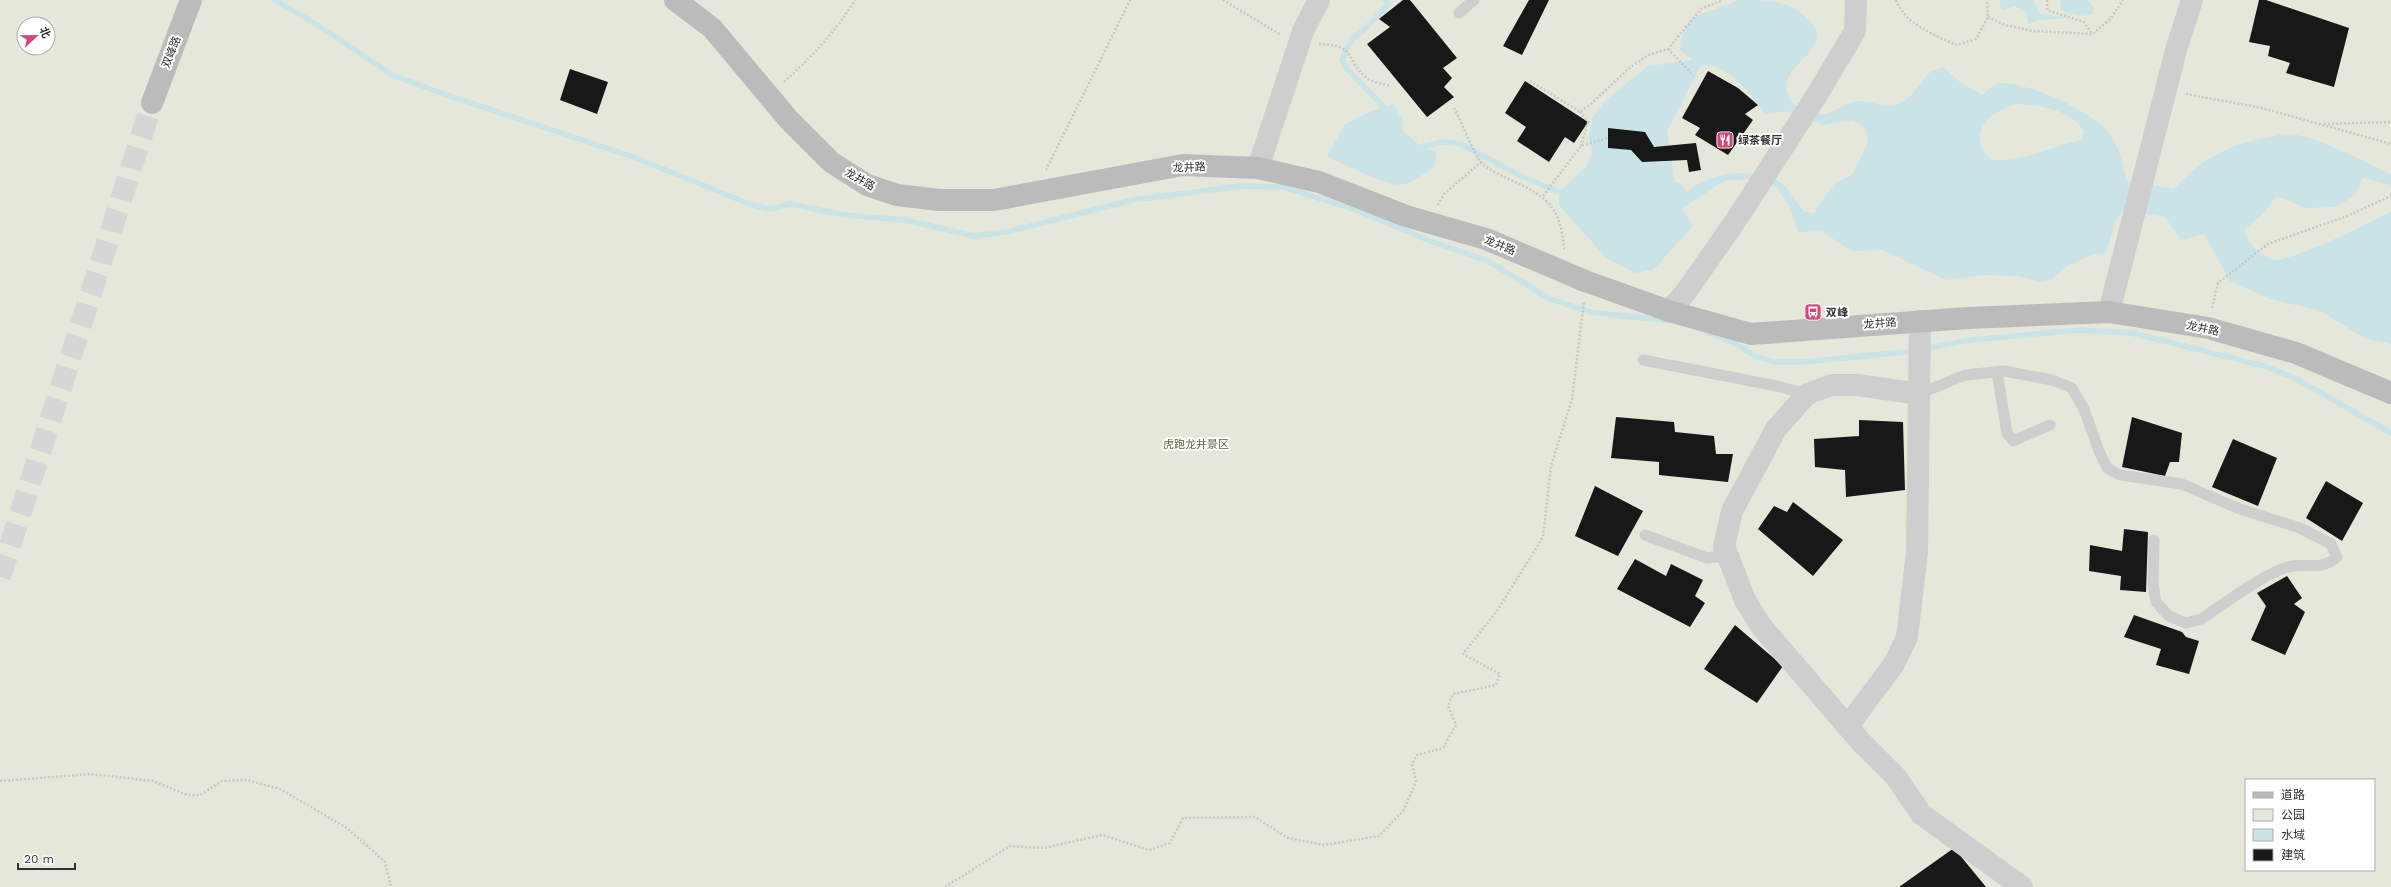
<svg xmlns="http://www.w3.org/2000/svg" width="2391" height="887" viewBox="0 0 2391 887" font-family="'Work Sans','Noto Sans SC',sans-serif">
<style>
.green{fill:#e5e7db;fill-rule:evenodd}
.water{fill:#cae3e6;fill-rule:evenodd}
.lines{fill:none;stroke-linecap:round;stroke-linejoin:round}
.stream{stroke:#cae3e6;stroke-width:5.5}
.building{fill:#181818}
.secondary-tunnel{stroke:#d6d6d6;stroke-width:22;stroke-dasharray:22 11;stroke-linecap:butt}
.path{stroke:#c8c8c8;stroke-width:2.5;stroke-dasharray:2 2;stroke-linecap:butt}
.lane{stroke:#cecece;stroke-width:11}
.street{stroke:#cecece;stroke-width:22}
.secondary{stroke:#bbb;stroke-width:22}
.labels{text-anchor:middle;stroke-width:4;stroke-linejoin:round;paint-order:stroke}
.street-label{font-size:11px;fill:#313131;stroke:#fff}
.poi-label{font-size:11px;font-weight:bold;fill:#313131;stroke:#fff;text-anchor:start}
.park-label{font-size:11px;fill:#606942;stroke:#fff}
</style>
<rect width="100%" height="100%" fill="#fff"/>
<path class="green" d="M 0,0 L 2391,0 L 2391,887 L 0,887 ZM 24,24 L 48,24 L 48,48 L 24,48 ZM 2246,780 L 2374,780 L 2374,870 L 2246,870 Z"/>
<path class="water" d="M 1738,0 C 1770,0 1790,0 1811,22 C 1816,28 1819,33 1816,41 C 1810,57 1796,62 1789,76 C 1778,98 1803,118 1824,114 C 1834,112 1843,105 1852,102 C 1865,98 1887,109 1897,105 C 1916,97 1917,85 1929,73 C 1932,71 1939,69 1943,67 L 1961,83 L 1982,95 C 1987,91 1994,84 1999,83 C 2026,81 2093,112 2109,133 C 2119,146 2123,165 2127,181 L 2174,189 C 2201,159 2226,146 2265,138 C 2272,137 2279,134 2286,134 C 2312,133 2366,163 2391,174 L 2391,185 L 2362,178 L 2356,195 L 2335,207 L 2306,208 L 2277,196 L 2263,214 L 2244,230 C 2248,243 2259,256 2273,260 C 2287,263 2376,221 2391,211 L 2391,344 L 2364,338 L 2321,311 L 2270,299 L 2230,281 L 2204,234 L 2181,240 L 2165,217 L 2124,210 L 2116,220 L 2106,253 L 2094,254 L 2069,265 L 2051,280 L 2040,282 L 2018,276 L 1984,275 L 1946,280 L 1883,250 L 1852,251 L 1821,231 L 1798,232 L 1790,207 L 1776,188 L 1749,179 L 1724,181 L 1682,209 L 1693,226 L 1653,270 L 1635,273 L 1606,258 L 1559,205 L 1559,192 L 1586,167 L 1592,152 L 1589,136 L 1592,119 L 1604,102 L 1648,66 L 1693,60 L 1680,50 C 1684,7 1707,17 1738,0 ZM 1701,65 C 1730,64 1750,94 1765,114 L 1786,111 L 1824,125 L 1853,120 L 1867,130 L 1868,142 L 1853,174 L 1834,184 L 1814,213 L 1804,212 C 1796,202 1787,184 1775,179 C 1747,168 1710,172 1687,192 L 1680,183 L 1675,182 L 1667,132 ZM 2019,104 C 2042,106 2072,110 2084,132 L 2081,140 C 2059,145 2016,163 1995,160 C 1990,160 1985,155 1983,151 C 1971,126 1996,108 2019,104 Z
M 1999,0 L 2033,0 L 2041,14 L 2071,18 L 2037,20 L 2029,24 L 2025,10 L 2014,6 L 2002,11 Z
M 2060,0 L 2088,0 L 2094,8 L 2093,14 L 2082,16 L 2061,10 Z
M 1393,104 L 1403,120 L 1402,130 L 1418,144 L 1436,152 L 1435,166 C 1425,173 1412,184 1399,185 C 1390,186 1337,162 1327,156 L 1345,124 L 1367,113 Z"/>
<g class="lines">
<path class="stream" d="M 275,0 L 324,29 L 392,75 L 444,94 L 636,158 L 752,205 L 770,209 L 790,204 L 844,215 L 905,220 L 974,236 L 1006,232 L 1133,200 L 1241,186 L 1283,187 L 1356,210 L 1430,241 L 1488,261 L 1550,299 L 1590,312 L 1670,321
M 1384,107 L 1347,69 L 1342,60 L 1351,40 L 1364,30 L 1388,5 L 1386,0
M 1424,146 L 1444,142 L 1461,144 L 1519,175 L 1559,192
M 1707,332 L 1734,343 L 1757,357 L 1776,362 L 1803,362 L 1915,351
M 1923,349 L 1970,340 L 2080,330 L 2131,333 L 2264,366 L 2295,378 L 2391,433"/>
</g>
<path class="building" d="M 1403,0 L 1410,0 L 1457,58 L 1443,68 L 1452,78 L 1444,87 L 1454,97 L 1427,117 L 1367,44 L 1390,27 L 1379,19 Z
M 1529,0 L 1549,0 L 1522,55 L 1503,46 Z
M 2259,0 L 2266,0 L 2349,28 L 2334,87 L 2286,73 L 2290,63 L 2268,56 L 2270,46 L 2249,42 Z
M 570,69 L 608,82 L 597,114 L 560,100 Z
M 1708,71 L 1738,88 L 1758,105 L 1745,114 L 1753,120 L 1728,155 L 1695,135 L 1700,128 L 1682,118 Z
M 1525,81 L 1588,122 L 1574,143 L 1565,137 L 1549,162 L 1517,141 L 1526,127 L 1505,113 Z
M 1608,128 L 1645,132 L 1654,147 L 1696,143 L 1701,170 L 1689,172 L 1687,160 L 1642,162 L 1631,150 L 1608,148 Z
M 1616,417 L 1674,422 L 1675,432 L 1714,436 L 1716,454 L 1733,454 L 1728,482 L 1659,475 L 1659,462 L 1611,458 Z
M 2132,417 L 2182,433 L 2179,462 L 2170,462 L 2165,476 L 2122,467 Z
M 1859,420 L 1903,422 L 1905,490 L 1846,497 L 1845,470 L 1815,467 L 1814,439 L 1859,436 Z
M 2233,439 L 2277,458 L 2258,506 L 2212,487 Z
M 2326,481 L 2363,503 L 2342,541 L 2306,518 Z
M 1595,486 L 1643,511 L 1618,556 L 1575,536 Z
M 1793,502 L 1843,540 L 1813,576 L 1758,529 L 1774,506 L 1787,512 Z
M 2124,529 L 2148,532 L 2146,592 L 2120,590 L 2121,576 L 2089,571 L 2090,545 L 2122,551 Z
M 1635,559 L 1666,576 L 1671,564 L 1703,580 L 1695,596 L 1705,603 L 1690,627 L 1617,589 Z
M 2287,576 L 2302,598 L 2294,604 L 2305,612 L 2285,655 L 2251,640 L 2266,606 L 2257,593 Z
M 2134,615 L 2182,632 L 2186,637 L 2199,641 L 2189,674 L 2156,665 L 2161,649 L 2124,637 Z
M 1735,625 L 1783,666 L 1757,703 L 1704,669 Z
M 1954,848 L 1986,887 L 1899,887 Z"/>
<g class="lines">
<path class="secondary-tunnel" d="M 0,577 L 152,103"/>
<path class="path" d="M 1223,0 L 1281,35
M 1896,0 C 1906,25 1933,34 1956,45 L 1976,39 L 1988,17 L 1987,0
M 2047,0 L 2047,10 L 2084,22 L 2092,34
M 1988,17 L 2005,25 L 2033,31 L 2093,34 L 2110,19 L 2123,0
M 1319,44 C 1359,45 1345,62 1367,78 C 1374,83 1384,84 1391,86
M 1668,49 L 1691,73
M 1530,81 L 1580,112 L 1591,104 L 1628,69 L 1648,55 L 1668,49 L 1701,9 L 1723,0
M 784,82 C 812,57 835,32 855,0
M 2186,94 L 2262,108 L 2391,144
M 1454,108 C 1461,120 1474,155 1481,162 C 1489,171 1501,175 1511,180 C 1548,197 1561,207 1564,250
M 1580,112 L 1588,122 L 1581,146
M 2324,124 L 2391,122
M 1046,170 L 1130,0
M 1543,196 L 1581,146 L 1608,138
M 1438,205 L 1444,194 L 1481,162
M 2212,308 L 2218,283 L 2268,244 L 2347,216 L 2391,196
M 0,781 L 91,774 L 153,781 L 187,795 L 200,795 L 222,781 L 247,780 L 280,789 L 347,828 L 385,862 L 391,887
M 945,887 L 1010,846 L 1044,848 L 1102,835 L 1149,850 L 1170,843 L 1183,818 L 1255,817 L 1288,838 L 1324,845 L 1379,836 L 1403,811 L 1416,782 L 1412,764 L 1417,755 L 1443,748 L 1456,725 L 1448,706 L 1453,694 L 1496,685 L 1500,674 L 1463,654 L 1497,611 L 1543,537 L 1551,466 L 1572,399 L 1584,301"/>
<path class="lane" d="M 1459,13 L 1474,0
M 1643,360 L 1777,386 L 1807,394
M 1997,372 L 2007,433 L 2013,441 L 2050,425
M 1919,394 L 1965,375 L 2004,371 L 2052,380 L 2072,388 L 2084,409 L 2099,451 L 2107,468 L 2120,475 L 2182,484 L 2237,508 L 2300,528 L 2331,544 L 2337,557 C 2320,573 2301,560 2282,569 C 2253,581 2227,602 2201,619 L 2186,623 L 2169,616 L 2156,602 L 2153,584 L 2154,540
M 1645,535 L 1707,558 L 1727,555"/>
<path class="street" d="M 1258,168 L 1303,31 L 1319,0
M 1669,311 L 1686,292 L 1738,217 L 1815,98 L 1855,31 L 1856,0
M 2109,312 L 2176,50 L 2192,0
M 1919,394 L 1858,385 L 1832,385 L 1807,394 L 1776,429 L 1732,511 L 1724,546 L 1745,600 L 1761,626 L 1861,742 L 1896,777 L 1921,814 L 2022,887
M 1848,726 L 1894,664 L 1907,637 L 1917,552 L 1920,321"/>
<path class="secondary" d="M 675,0 L 712,28 L 789,120 L 831,162 L 867,185 L 897,195 L 939,200 L 994,200 L 1183,165 L 1258,168 L 1319,182 L 1406,216 L 1486,239 L 1585,281 L 1669,311 L 1751,334 L 1968,318 L 2109,312 L 2208,328 L 2296,353 L 2391,393
M 152,103 L 191,0"/>
</g>
<defs>
<g id="restaurant-square" transform="scale(0.9)"><rect x="-9" y="-9" width="18" height="18" rx="4" fill="#d5477b" stroke="#fff"/><path d="M-5-6h1v4h1v-4h1v4h1v-4h1v5L-1.5 .5V6h-2V.5L-5-1ZM5-6V6H3V1.5H1.5Q1.5-4 5-6Z" fill="#fff"/></g>
<g id="bus-square" transform="scale(0.9)"><rect x="-9" y="-9" width="18" height="18" rx="4" fill="#d5477b" stroke="#fff"/><path d="M-5-6H5V4H4V6H2V4H-2V6H-4V4H-5ZM-3.5-4V0h7V-4ZM-3.5 1.2v1.5H-2V1.2ZM2 1.2v1.5H3.5V1.2Z" fill="#fff"/></g>
</defs>
<g fill-rule="evenodd">
<use href="#restaurant-square" x="1725" y="140"/>
<use href="#bus-square" x="1813" y="312"/>
</g>
<g class="labels">
<g class="street-label">
<text transform="translate(171 52) rotate(-69)" y="4">双峰路</text>
<text transform="translate(1189 167) rotate(-2)" y="4">龙井路</text>
<text transform="translate(860 179) rotate(29)" y="4">龙井路</text>
<text transform="translate(1500 245) rotate(22)" y="4">龙井路</text>
<text transform="translate(1880 323) rotate(-4)" y="4">龙井路</text>
<text transform="translate(2203 328) rotate(12)" y="4">龙井路</text>
</g>
<g class="poi-label">
<text x="1738" y="144">绿茶餐厅</text>
<text x="1826" y="316">双峰</text>
</g>
<g class="park-label">
<text x="1196" y="448">虎跑龙井景区</text>
</g>
</g>
<rect x="2245" y="779" width="130" height="92" fill="#ffffff" stroke="#adadad"/>
<rect x="2253" y="792" width="20" height="6" fill="#bbbbbb" stroke="#adadad"/>
<text x="2281" y="799" font-size="12" fill="#313131">道路</text>
<rect x="2253" y="809" width="20" height="12" fill="#e5e7db" stroke="#adadad"/>
<text x="2281" y="819" font-size="12" fill="#313131">公园</text>
<rect x="2253" y="829" width="20" height="12" fill="#cae3e6" stroke="#adadad"/>
<text x="2281" y="839" font-size="12" fill="#313131">水域</text>
<rect x="2253" y="849" width="20" height="12" fill="#181818" stroke="#adadad"/>
<text x="2281" y="859" font-size="12" fill="#313131">建筑</text>
<g transform="translate(36 36) rotate(68)"><circle r="19" fill="#ffffff" stroke="#adadad"/>
<path d="M0-3L7 15L0 10L-7 15Z" fill="#d5477b"/>
<text y="-6" font-size="11" font-weight="bold" text-anchor="middle" fill="#313131">北</text>
</g>
<path d="M18 863v6h57v-6" fill="none" stroke="#313131" stroke-width="2"/>
<text x="24" y="863" font-size="12" fill="#313131" stroke="#ffffff" stroke-width="3" paint-order="stroke">20 m</text>
</svg>
